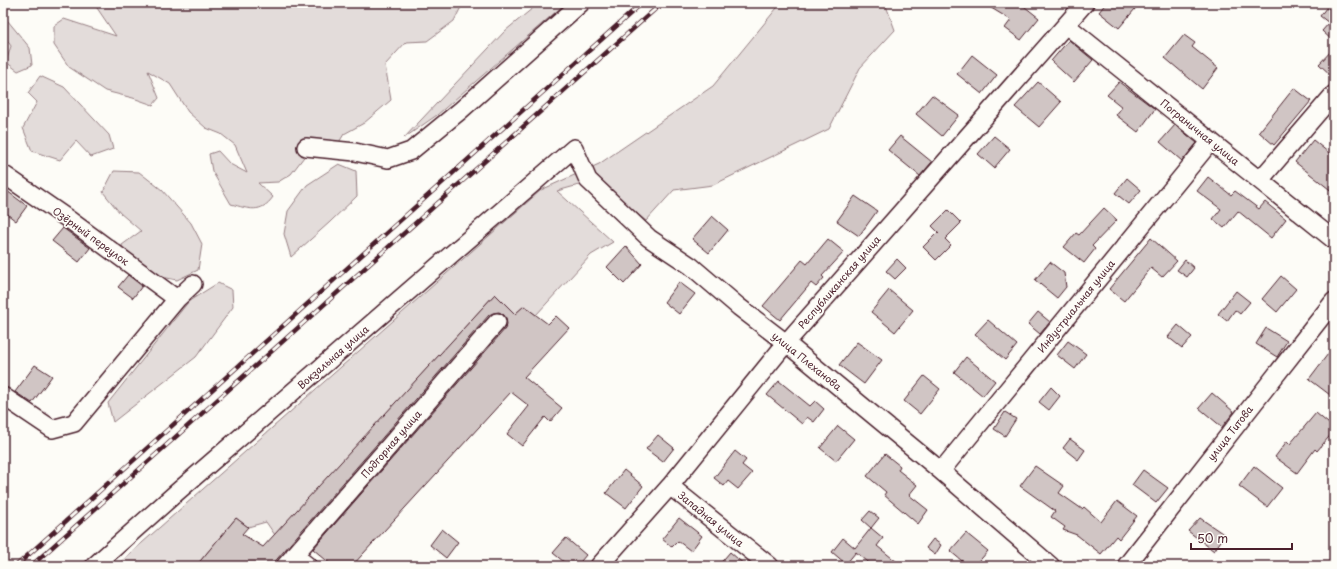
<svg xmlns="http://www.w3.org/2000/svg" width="1337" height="569" viewBox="0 0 1337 569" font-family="'Playpen Sans',sans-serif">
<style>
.green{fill:#e3dcda;stroke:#967e82}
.building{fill:#d0c5c4;stroke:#4a1f2b}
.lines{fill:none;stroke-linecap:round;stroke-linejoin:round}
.minor-casing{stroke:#4a1f2b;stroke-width:20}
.minor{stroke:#fdfcf7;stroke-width:17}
.rail-casing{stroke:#4a1f2b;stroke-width:4.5}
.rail{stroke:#fdfcf7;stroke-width:3;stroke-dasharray:9;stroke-linecap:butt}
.labels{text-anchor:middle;stroke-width:3.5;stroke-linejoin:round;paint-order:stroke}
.street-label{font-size:10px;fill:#4a1f2b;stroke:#fdfcf7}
</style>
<rect width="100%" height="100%" fill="#fdfcf7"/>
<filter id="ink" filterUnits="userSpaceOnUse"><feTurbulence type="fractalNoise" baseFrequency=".025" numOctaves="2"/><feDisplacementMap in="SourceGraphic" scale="8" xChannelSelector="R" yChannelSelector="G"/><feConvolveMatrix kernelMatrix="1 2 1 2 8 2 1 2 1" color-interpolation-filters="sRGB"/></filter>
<g filter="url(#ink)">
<path class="green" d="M 79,3 L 463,3 L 454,21 L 427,41 L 406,42 L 385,65 L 391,100 L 364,123 L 344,134 L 338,144 L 310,149 L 291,174 L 278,182 L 258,183 L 273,197 C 261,214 249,209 231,204 L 212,171 L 209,154 L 218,151 L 230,164 L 247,173 L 235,145 L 221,134 L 206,128 L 188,112 L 170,84 L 148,71 L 159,98 L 153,105 L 133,98 L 105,91 L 69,67 L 54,45 L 54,26 L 64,19 L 116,36 L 95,5 L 81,5 Z
M 539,3 L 566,3 L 437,115 L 404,138 L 505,31 Z
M 781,3 L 885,3 L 895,30 L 860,68 L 829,129 L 713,185 L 674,190 L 646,221 L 597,180 L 557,191 L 613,242 L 591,255 L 536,315 L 524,306 L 515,314 L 495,294 L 275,535 L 266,522 L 248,527 L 236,518 L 196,566 L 116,566 L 541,190 L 599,164 L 713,86 Z
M 3,15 L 30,48 L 32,65 L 18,71 L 6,62 L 11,46 L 3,34 Z
M 40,76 L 64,87 L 109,135 L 113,149 L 91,157 L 76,141 L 60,160 L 32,151 L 23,128 L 37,102 L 28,93 Z
M 339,164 L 356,171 L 357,196 L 330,222 L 291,257 L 284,234 L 288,211 L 307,185 Z
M 114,171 L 139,172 L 162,190 L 191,223 L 202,244 L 198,270 L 177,280 L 152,275 L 125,261 L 122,245 L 141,231 L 120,213 L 103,192 Z
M 218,283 L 232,290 L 233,307 L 196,357 L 113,422 L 108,403 L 189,301 Z"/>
<path class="building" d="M 983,3 L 1020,3 L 1039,18 L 1021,40 L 1005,28 L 1011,20 Z
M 1106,3 L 1140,3 L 1119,28 L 1099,12 Z
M 1326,8 L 1334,14 L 1334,42 L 1322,31 L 1329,23 L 1320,16 Z
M 1184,35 L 1195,43 L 1192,47 L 1218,68 L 1202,89 L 1165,58 Z
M 1069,40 L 1093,60 L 1074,82 L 1051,61 Z
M 1334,48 L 1334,78 L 1319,64 Z
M 972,55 L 997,75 L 982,94 L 957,74 Z
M 1038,82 L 1061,102 L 1039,127 L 1015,107 Z
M 1119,82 L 1155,109 L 1138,132 L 1116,115 L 1122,107 L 1107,95 Z
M 1294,88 L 1311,101 L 1274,145 L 1259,132 Z
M 932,95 L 959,115 L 942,136 L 916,114 Z
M 1175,125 L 1197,143 L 1182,161 L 1160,142 Z
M 900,136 L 932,162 L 920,176 L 888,150 Z
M 994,136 L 1010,149 L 994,168 L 978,154 Z
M 1313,140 L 1334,157 L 1334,193 L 1295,162 Z
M 1208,177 L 1231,195 L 1235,191 L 1259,209 L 1265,202 L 1286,219 L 1271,238 L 1238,211 L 1224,228 L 1213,219 L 1221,209 L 1197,191 Z
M 1127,178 L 1141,190 L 1129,204 L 1115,193 Z
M 3,188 L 27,206 L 16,221 L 3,211 Z
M 855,196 L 877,211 L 859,236 L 837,221 Z
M 1104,208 L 1117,220 L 1092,246 L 1095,249 L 1084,263 L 1064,247 L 1076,233 L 1079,235 Z
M 948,210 L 961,223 L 945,239 L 951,245 L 936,260 L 923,247 L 938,232 L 939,233 L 932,226 Z
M 712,216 L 728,230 L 709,253 L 692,239 Z
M 63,228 L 90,248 L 79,262 L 52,241 Z
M 1151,238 L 1177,261 L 1162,277 L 1151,268 L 1124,301 L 1109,289 Z
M 828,239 L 844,252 L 822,276 L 824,278 L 816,287 L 811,283 L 780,320 L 763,306 L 802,260 L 807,264 Z
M 626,246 L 642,264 L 624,284 L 607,267 Z
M 897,259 L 906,268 L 895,279 L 886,271 Z
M 1185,260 L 1194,268 L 1187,277 L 1177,270 Z
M 1050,262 L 1064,273 L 1066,287 L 1057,298 L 1035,280 Z
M 128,275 L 142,286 L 133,298 L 118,287 Z
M 1281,276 L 1296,289 L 1277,312 L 1262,299 Z
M 679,282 L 695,294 L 679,314 L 664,302 Z
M 889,290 L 913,310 L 895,332 L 871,312 Z
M 1236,291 L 1250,302 L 1240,314 L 1235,310 L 1227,321 L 1218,314 Z
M 495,294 L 515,314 L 524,306 L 548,324 L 556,316 L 569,328 L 524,377 L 562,408 L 550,422 L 545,417 L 522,446 L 507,434 L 529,406 L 511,392 L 352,566 L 333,566 L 313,549 L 505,329 L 507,324 L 506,318 L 504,315 L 499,312 L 493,313 L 489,315 L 271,566 L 196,566 L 236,518 L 248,527 L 242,534 L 263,547 Z
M 1038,312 L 1050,322 L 1040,334 L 1028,324 Z
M 988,320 L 1017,345 L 1005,360 L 975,334 Z
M 1178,325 L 1192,337 L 1182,348 L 1168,337 Z
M 1266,328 L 1287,341 L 1277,357 L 1256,344 Z
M 1068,341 L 1086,354 L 1075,369 L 1057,355 Z
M 857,342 L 882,360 L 864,384 L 839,365 Z
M 1334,346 L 1334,398 L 1309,379 Z
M 966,357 L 995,381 L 983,396 L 954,372 Z
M 35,365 L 52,376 L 32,403 L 15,392 Z
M 924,376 L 940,389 L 920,414 L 904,401 Z
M 779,381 L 810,406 L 815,401 L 824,409 L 814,422 L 807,417 L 802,424 L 767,395 Z
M 1051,387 L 1060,396 L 1049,410 L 1039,402 Z
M 1212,393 L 1234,412 L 1222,427 L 1199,408 Z
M 1005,412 L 1016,419 L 1005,436 L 994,429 Z
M 1316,413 L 1334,428 L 1334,431 L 1317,451 L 1315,449 L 1297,473 L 1275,457 L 1287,441 L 1290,444 Z
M 838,426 L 854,439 L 836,461 L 820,448 Z
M 658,435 L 674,448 L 663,462 L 646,449 Z
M 1070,439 L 1085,450 L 1078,460 L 1063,448 Z
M 735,451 L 746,460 L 742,465 L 752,473 L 738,489 L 728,481 L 724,486 L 714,478 Z
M 885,454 L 900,466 L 898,470 L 917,485 L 909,495 L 928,510 L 918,524 L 884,495 L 886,492 L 867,476 Z
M 1035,466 L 1064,486 L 1059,493 L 1082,509 L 1084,507 L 1101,522 L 1117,501 L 1137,516 L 1119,539 L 1116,536 L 1101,554 L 1077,535 L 1063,530 L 1065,527 L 1051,517 L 1055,511 L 1020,486 Z
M 1254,466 L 1282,488 L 1267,507 L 1239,486 Z
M 624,470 L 643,486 L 626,508 L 606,493 Z
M 1143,470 L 1168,488 L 1156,503 L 1132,485 Z
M 870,511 L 879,518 L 871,528 L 862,520 Z
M 679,518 L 702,536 L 691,551 L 678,541 L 672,547 L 662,539 Z
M 1200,518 L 1225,535 L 1214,551 L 1188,531 Z
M 871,528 L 883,538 L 877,546 L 902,566 L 873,566 L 856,552 L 846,564 L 832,552 L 843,538 L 855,548 Z
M 442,529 L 458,542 L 446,558 L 430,545 Z
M 966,533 L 988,551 L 975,566 L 968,566 L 950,551 Z
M 566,538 L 586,555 L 577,566 L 569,566 L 553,553 Z
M 933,539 L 941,545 L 935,555 L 926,548 Z
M 730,552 L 746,566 L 718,566 Z"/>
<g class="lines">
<g class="minor-casing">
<path id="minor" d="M 1066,25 L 1334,240
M 306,147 L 355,152 L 388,159 L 411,151 L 461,110 L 581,3
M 3,174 L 71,221 L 177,299
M 1260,180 L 1334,94
M 3,396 L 52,429 L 74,423 L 177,299 L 193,284
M 941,471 L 1211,141
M 670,486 L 770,566
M 294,555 L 308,566
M 94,566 L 176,493 L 574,148 L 588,180 L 649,238 L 691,266 L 739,307 L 786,343 L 941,471 L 1051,566
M 285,566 L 497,322
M 599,566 L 670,486 L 786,343 L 1085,3
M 1126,566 L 1334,301"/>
</g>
<use href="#minor" class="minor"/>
<g class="rail-casing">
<path id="rail" d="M 16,566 L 642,3
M 31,566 L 662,3"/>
</g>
<use href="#rail" class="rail"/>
</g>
</g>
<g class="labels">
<g class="street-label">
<text transform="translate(1200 132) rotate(39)" y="4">Пограничная улица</text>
<text transform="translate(91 236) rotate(36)" y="4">Озёрный переулок</text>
<text transform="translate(839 282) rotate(-49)" y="4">Республиканская улица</text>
<text transform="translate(1076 306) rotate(-51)" y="4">Индустриальная улица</text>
<text transform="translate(333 357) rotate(-41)" y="4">Вокзальная улица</text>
<text transform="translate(807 361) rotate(39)" y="4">улица Плеханова</text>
<text transform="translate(1230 433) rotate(-52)" y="4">улица Титова</text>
<text transform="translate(391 444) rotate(-49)" y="4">Подгорная улица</text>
<text transform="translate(711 519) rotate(39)" y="4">Западная улица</text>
</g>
</g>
<rect width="1337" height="569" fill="none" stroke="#fdfcf7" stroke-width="16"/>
<rect x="8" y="8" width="1321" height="553" fill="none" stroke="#4a1f2b" stroke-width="1.5" filter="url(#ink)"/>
<path d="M1191 543v6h101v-6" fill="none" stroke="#4a1f2b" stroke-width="2"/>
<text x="1197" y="543" font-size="12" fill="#4a1f2b" stroke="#fdfcf7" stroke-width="3" paint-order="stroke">50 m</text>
</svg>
